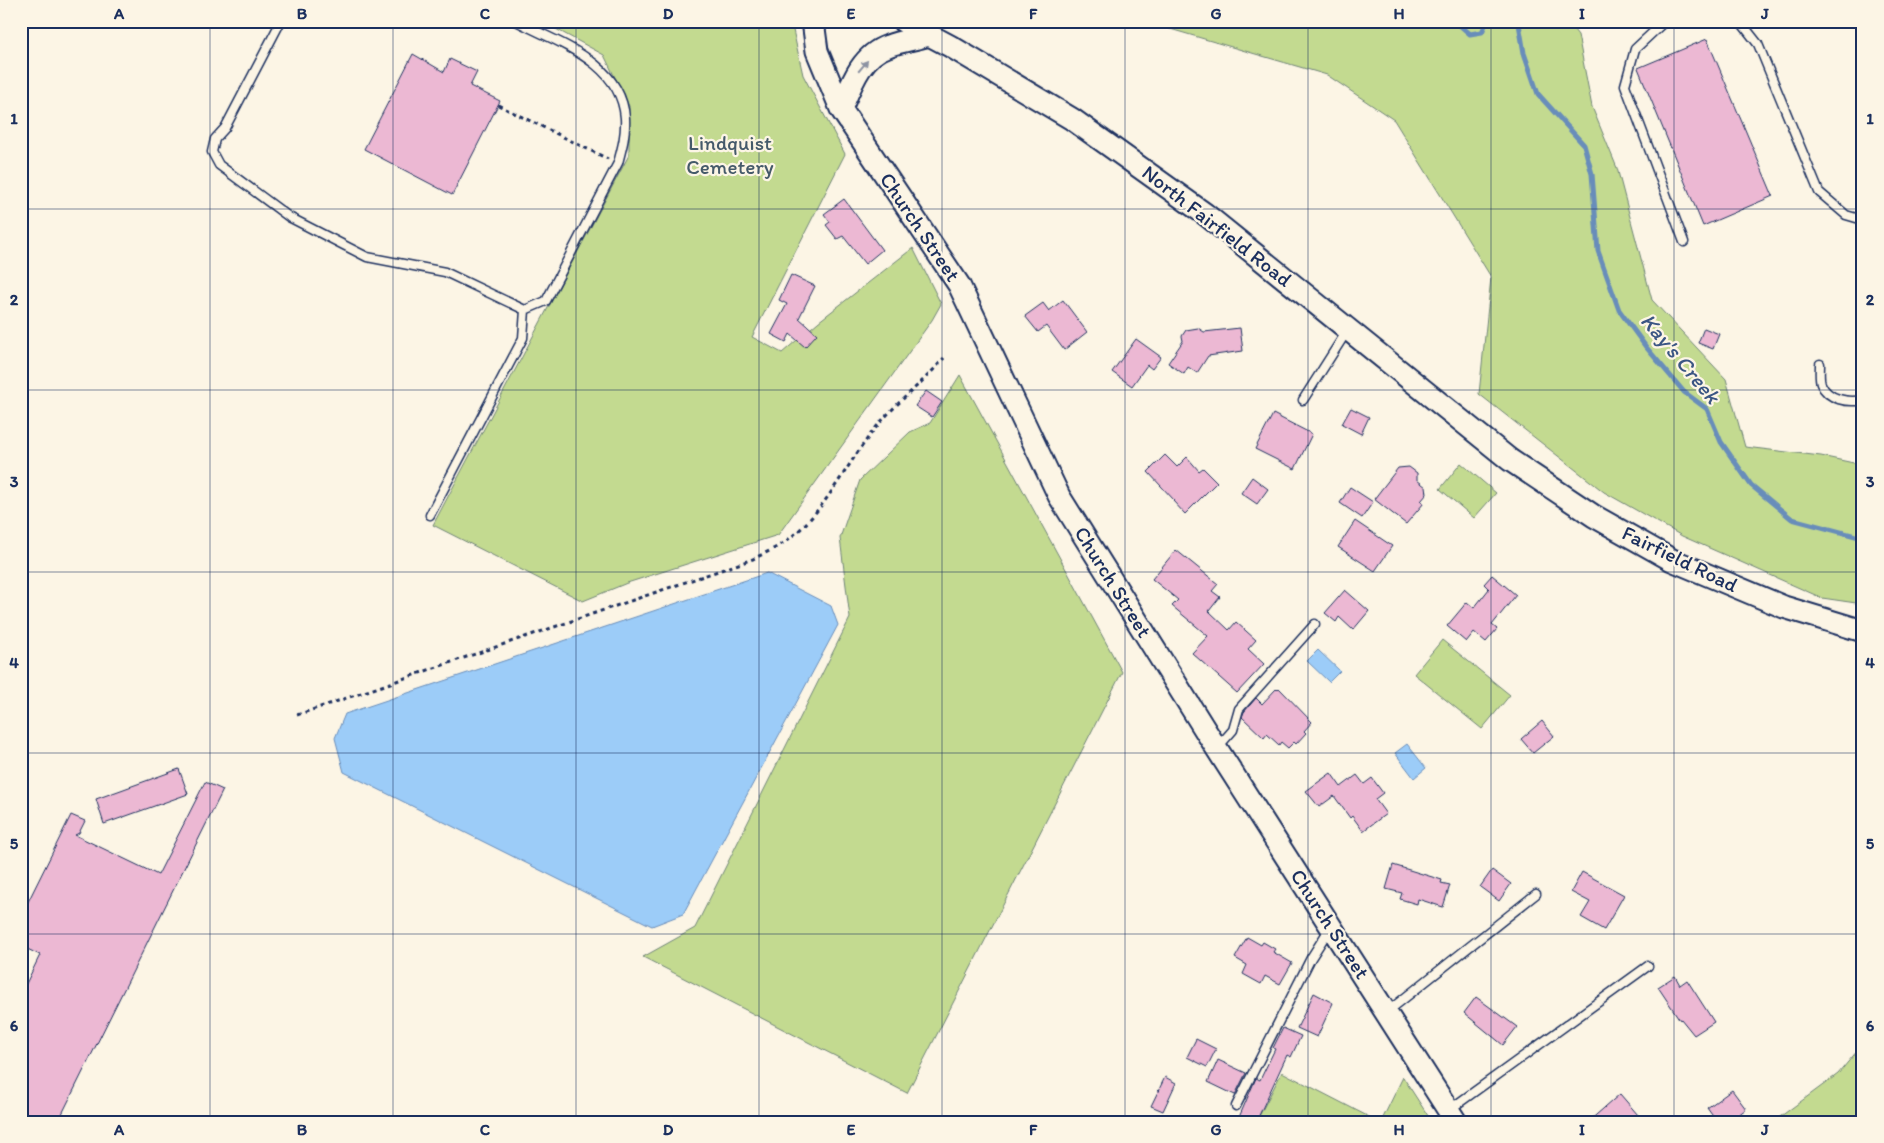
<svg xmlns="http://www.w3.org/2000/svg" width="1884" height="1143" viewBox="0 0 1884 1143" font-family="Itim,sans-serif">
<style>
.green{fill:#c3da90;stroke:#6f8477}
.water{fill:#9cccf8;stroke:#688dba}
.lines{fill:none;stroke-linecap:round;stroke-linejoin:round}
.stream{stroke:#688dba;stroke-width:5}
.building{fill:#ecb8d3;stroke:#1b2f5e}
.lane-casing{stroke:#1b2f5e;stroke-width:11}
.secondary-casing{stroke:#1b2f5e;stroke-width:25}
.path{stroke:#1b2f5e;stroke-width:3;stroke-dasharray:4 4;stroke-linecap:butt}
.lane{stroke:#fcf5e5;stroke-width:8}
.secondary{stroke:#fcf5e5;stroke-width:21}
.oneway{fill:#8c92a2}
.grid{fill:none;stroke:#1b2f5e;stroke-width:1;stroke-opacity:0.55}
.labels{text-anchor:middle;stroke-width:4.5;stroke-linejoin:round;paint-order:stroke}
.park-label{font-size:21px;fill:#455a6a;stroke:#fcf5e5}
.street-label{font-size:21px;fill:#1b2f5e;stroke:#fcf5e5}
.water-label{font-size:22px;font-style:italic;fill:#3b5684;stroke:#fcf5e5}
.neatline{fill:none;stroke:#1b2f5e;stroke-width:2}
.grid-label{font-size:16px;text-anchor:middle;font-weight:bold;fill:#1b2f5e}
</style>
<rect width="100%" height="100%" fill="#fcf5e5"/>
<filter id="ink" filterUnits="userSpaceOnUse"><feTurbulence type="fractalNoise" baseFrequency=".02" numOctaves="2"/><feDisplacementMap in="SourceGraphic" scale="10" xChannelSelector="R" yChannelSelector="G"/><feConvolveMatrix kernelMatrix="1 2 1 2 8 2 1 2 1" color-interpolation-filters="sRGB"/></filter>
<g filter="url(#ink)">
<path class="green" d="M 541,21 L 791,21 L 803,75 L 845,154 L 752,337 L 782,353 L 818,322 L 913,248 L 941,304 L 932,320 L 778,535 L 627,583 L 583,601 L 433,525 L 629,155 L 629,106 L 604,55 Z
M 1143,21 L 1567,21 L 1578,35 L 1592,107 L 1617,168 L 1652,300 L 1726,379 L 1745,447 L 1821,456 L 1863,465 L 1863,604 L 1822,598 L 1682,536 L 1604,492 L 1479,394 L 1491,277 L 1394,120 L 1327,75 Z
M 960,375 L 1122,672 L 907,1093 L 643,957 L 695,928 L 850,618 L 840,538 L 860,480 L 910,432 L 930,423 Z
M 1461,463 L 1496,493 L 1474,518 L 1440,489 Z
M 1442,640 L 1510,695 L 1482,729 L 1414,674 Z
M 1863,1044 L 1863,1122 L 1773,1122 L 1838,1074 Z
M 1282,1072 L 1379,1122 L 1256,1122 Z
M 1403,1077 L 1432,1122 L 1381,1122 Z"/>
<path class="water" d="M 767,573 L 831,606 L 838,625 L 683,914 L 652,926 L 344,772 L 335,738 L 345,714 Z
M 1318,650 L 1340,671 L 1329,682 L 1307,661 Z
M 1407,744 L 1426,768 L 1414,778 L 1395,753 Z"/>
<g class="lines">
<path class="stream" d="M 1455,21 L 1470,34 L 1482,32 L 1487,21
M 1517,21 L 1519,24 L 1524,53 L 1538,94 L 1584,145 L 1592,174 L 1598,251 L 1619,310 L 1646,347 L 1684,392 L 1707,409 L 1721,442 L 1751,485 L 1792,519 L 1863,538"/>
</g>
<path class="building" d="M 1707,39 L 1773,196 L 1703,226 L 1638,68 Z
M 413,54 L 444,72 L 450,59 L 477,72 L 470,86 L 500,101 L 452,195 L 364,149 Z
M 844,199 L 882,250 L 865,264 L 843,236 L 837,239 L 826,225 L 830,222 L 824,214 Z
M 791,275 L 815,286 L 799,318 L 817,334 L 805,347 L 790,334 L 786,342 L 771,334 L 787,304 L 779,300 Z
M 1063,300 L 1087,332 L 1064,350 L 1046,326 L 1038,332 L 1025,316 L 1043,303 L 1049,311 Z
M 1198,328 L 1204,332 L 1240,328 L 1243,351 L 1208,356 L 1197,373 L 1188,367 L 1184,374 L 1168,363 L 1183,341 L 1182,336 L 1186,330 Z
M 1704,328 L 1719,334 L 1713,349 L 1698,343 Z
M 1136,339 L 1161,357 L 1152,369 L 1147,365 L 1132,386 L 1112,372 Z
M 926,391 L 942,402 L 932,417 L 915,406 Z
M 1351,408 L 1369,417 L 1361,434 L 1342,424 Z
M 1273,414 L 1312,434 L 1295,469 L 1255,449 Z
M 1165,455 L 1177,467 L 1187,457 L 1199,471 L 1203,468 L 1217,482 L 1185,514 L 1173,501 L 1174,500 L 1148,472 Z
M 1409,467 L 1417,473 L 1417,480 L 1426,487 L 1427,494 L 1421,501 L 1424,503 L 1406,524 L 1374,499 L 1398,468 Z
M 1252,477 L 1268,489 L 1257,504 L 1241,493 Z
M 1350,487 L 1373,502 L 1362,518 L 1340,503 Z
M 1355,521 L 1392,546 L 1375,571 L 1338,547 Z
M 1176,550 L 1218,584 L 1212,591 L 1220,597 L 1209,611 L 1229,630 L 1236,622 L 1256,640 L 1248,649 L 1264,664 L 1237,693 L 1192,653 L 1208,636 L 1172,606 L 1178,600 L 1152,579 Z
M 1492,575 L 1516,595 L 1492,625 L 1497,629 L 1486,642 L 1474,632 L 1466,642 L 1447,626 L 1467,602 L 1474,608 L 1489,589 L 1484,584 Z
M 1345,590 L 1369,611 L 1353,630 L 1339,617 L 1336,622 L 1325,613 Z
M 1279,688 L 1312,722 L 1304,731 L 1306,733 L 1296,744 L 1294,742 L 1288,748 L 1281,742 L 1279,745 L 1267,734 L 1264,738 L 1242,717 L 1244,712 L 1256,698 L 1262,704 L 1276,689 L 1277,690 Z
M 1542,721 L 1554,736 L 1533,753 L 1521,739 Z
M 179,769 L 188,794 L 104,824 L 96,799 Z
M 1331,773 L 1341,787 L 1357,775 L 1364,784 L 1372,778 L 1383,793 L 1375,799 L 1386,814 L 1363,831 L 1352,816 L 1350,818 L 1334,796 L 1319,807 L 1306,791 Z
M 205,782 L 223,790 L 58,1122 L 45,1122 L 21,1110 L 21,994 L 40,955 L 21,946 L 21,916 L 71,815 L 85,821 L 79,833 L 75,835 L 158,875 Z
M 1393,865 L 1442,880 L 1441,883 L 1450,885 L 1443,907 L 1418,899 L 1417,904 L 1400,899 L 1402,893 L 1386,889 Z
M 1492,870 L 1511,884 L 1499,901 L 1480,887 Z
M 1582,872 L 1624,895 L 1604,930 L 1581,917 L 1590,902 L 1571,892 Z
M 1247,937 L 1261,945 L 1263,942 L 1275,949 L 1273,952 L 1292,963 L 1280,984 L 1265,976 L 1261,984 L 1243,974 L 1247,965 L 1235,958 Z
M 1675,976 L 1680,985 L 1687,980 L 1714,1022 L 1694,1035 L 1681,1019 L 1680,1020 L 1658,987 Z
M 1314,993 L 1333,1003 L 1317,1037 L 1297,1028 Z
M 1476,997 L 1517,1027 L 1503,1045 L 1464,1013 Z
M 1283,1028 L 1301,1036 L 1291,1057 L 1287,1055 L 1256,1122 L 1237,1122 L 1256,1078 L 1260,1080 L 1275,1049 L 1273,1048 Z
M 1196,1039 L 1216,1049 L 1207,1067 L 1187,1057 Z
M 1218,1060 L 1246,1073 L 1235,1095 L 1208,1082 Z
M 1165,1077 L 1176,1083 L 1163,1111 L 1151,1106 Z
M 1732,1090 L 1746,1109 L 1729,1122 L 1717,1122 L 1707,1108 Z
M 1620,1094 L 1644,1122 L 1588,1122 Z"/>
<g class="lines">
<g class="lane-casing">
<path id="lane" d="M 281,21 L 225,128 L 215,139 L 212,152 L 219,165 L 289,217 L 367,257 L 445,272 L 525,310 L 546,301 L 618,163 C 622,148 626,134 625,118 C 621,62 558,43 516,21
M 1665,21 L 1635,49 L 1625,85 L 1684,242
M 1740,21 L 1758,44 L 1819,192 L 1846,215 L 1863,220
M 1820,364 C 1820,370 1819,379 1821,384 C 1828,400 1848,403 1863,400
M 1303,400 L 1347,331
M 430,515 L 523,338 L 525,310
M 1218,747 L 1233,730 L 1239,709 L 1315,624
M 1387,1012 L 1536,894
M 1236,1106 L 1311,958 L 1330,928
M 1449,1110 L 1648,966"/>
</g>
<g class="secondary-casing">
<path id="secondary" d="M 813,21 L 817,51 L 841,109 L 959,285 L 1059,496 L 1217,749 L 1456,1122
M 903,21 L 950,46 L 1072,119 L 1205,214 L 1510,460 L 1594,516 L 1672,560 L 1784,607 L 1863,631
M 841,109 C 851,85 861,55 888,46 C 901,41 916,39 929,35"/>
</g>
<path class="path" d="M 498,105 L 608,159
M 297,715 L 753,559 C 765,553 779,547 790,538 C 828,508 848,460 879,424 C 899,400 924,382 944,358"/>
<use href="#lane" class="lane"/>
<use href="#secondary" class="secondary"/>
</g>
<defs><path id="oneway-solid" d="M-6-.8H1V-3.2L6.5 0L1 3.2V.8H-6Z" transform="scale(1.25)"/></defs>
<use class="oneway" href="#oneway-solid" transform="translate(863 66) rotate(-50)"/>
</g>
<path class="grid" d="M 210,21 L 210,1122M 393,21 L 393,1122M 576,21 L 576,1122M 759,21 L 759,1122M 942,21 L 942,1122M 1125,21 L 1125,1122M 1308,21 L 1308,1122M 1491,21 L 1491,1122M 1674,21 L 1674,1122M 21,209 L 1863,209M 21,390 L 1863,390M 21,572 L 1863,572M 21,753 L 1863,753M 21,934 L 1863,934"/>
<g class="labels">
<g class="park-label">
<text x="730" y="150">Lindquist<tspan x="730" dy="24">Cemetery</tspan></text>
</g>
<g class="street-label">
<text transform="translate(1217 226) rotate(38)" y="7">North Fairfield Road</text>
<text transform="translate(920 227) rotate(56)" y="7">Church Street</text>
<text transform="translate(1680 559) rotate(26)" y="7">Fairfield Road</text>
<text transform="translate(1113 582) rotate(58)" y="7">Church Street</text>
<text transform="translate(1330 924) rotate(57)" y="7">Church Street</text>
</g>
<g class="water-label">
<text transform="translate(1681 358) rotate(50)" y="8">Kay's Creek</text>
</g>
</g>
<rect width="1884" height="1143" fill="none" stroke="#fcf5e5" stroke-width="55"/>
<rect x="28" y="28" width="1828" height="1088" class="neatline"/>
<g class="grid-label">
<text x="119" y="19">A</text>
<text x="302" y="19">B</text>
<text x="485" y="19">C</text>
<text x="668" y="19">D</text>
<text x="851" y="19">E</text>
<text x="1033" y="19">F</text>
<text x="1216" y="19">G</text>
<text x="1399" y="19">H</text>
<text x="1582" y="19">I</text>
<text x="1765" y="19">J</text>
<text x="14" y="124">1</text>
<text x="1870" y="124">1</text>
<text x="14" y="305">2</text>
<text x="1870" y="305">2</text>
<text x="14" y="487">3</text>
<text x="1870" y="487">3</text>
<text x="14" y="668">4</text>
<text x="1870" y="668">4</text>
<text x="14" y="849">5</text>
<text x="1870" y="849">5</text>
<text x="14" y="1031">6</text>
<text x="1870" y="1031">6</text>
<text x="119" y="1135">A</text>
<text x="302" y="1135">B</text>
<text x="485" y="1135">C</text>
<text x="668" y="1135">D</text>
<text x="851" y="1135">E</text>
<text x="1033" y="1135">F</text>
<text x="1216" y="1135">G</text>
<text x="1399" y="1135">H</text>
<text x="1582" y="1135">I</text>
<text x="1765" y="1135">J</text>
</g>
</svg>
